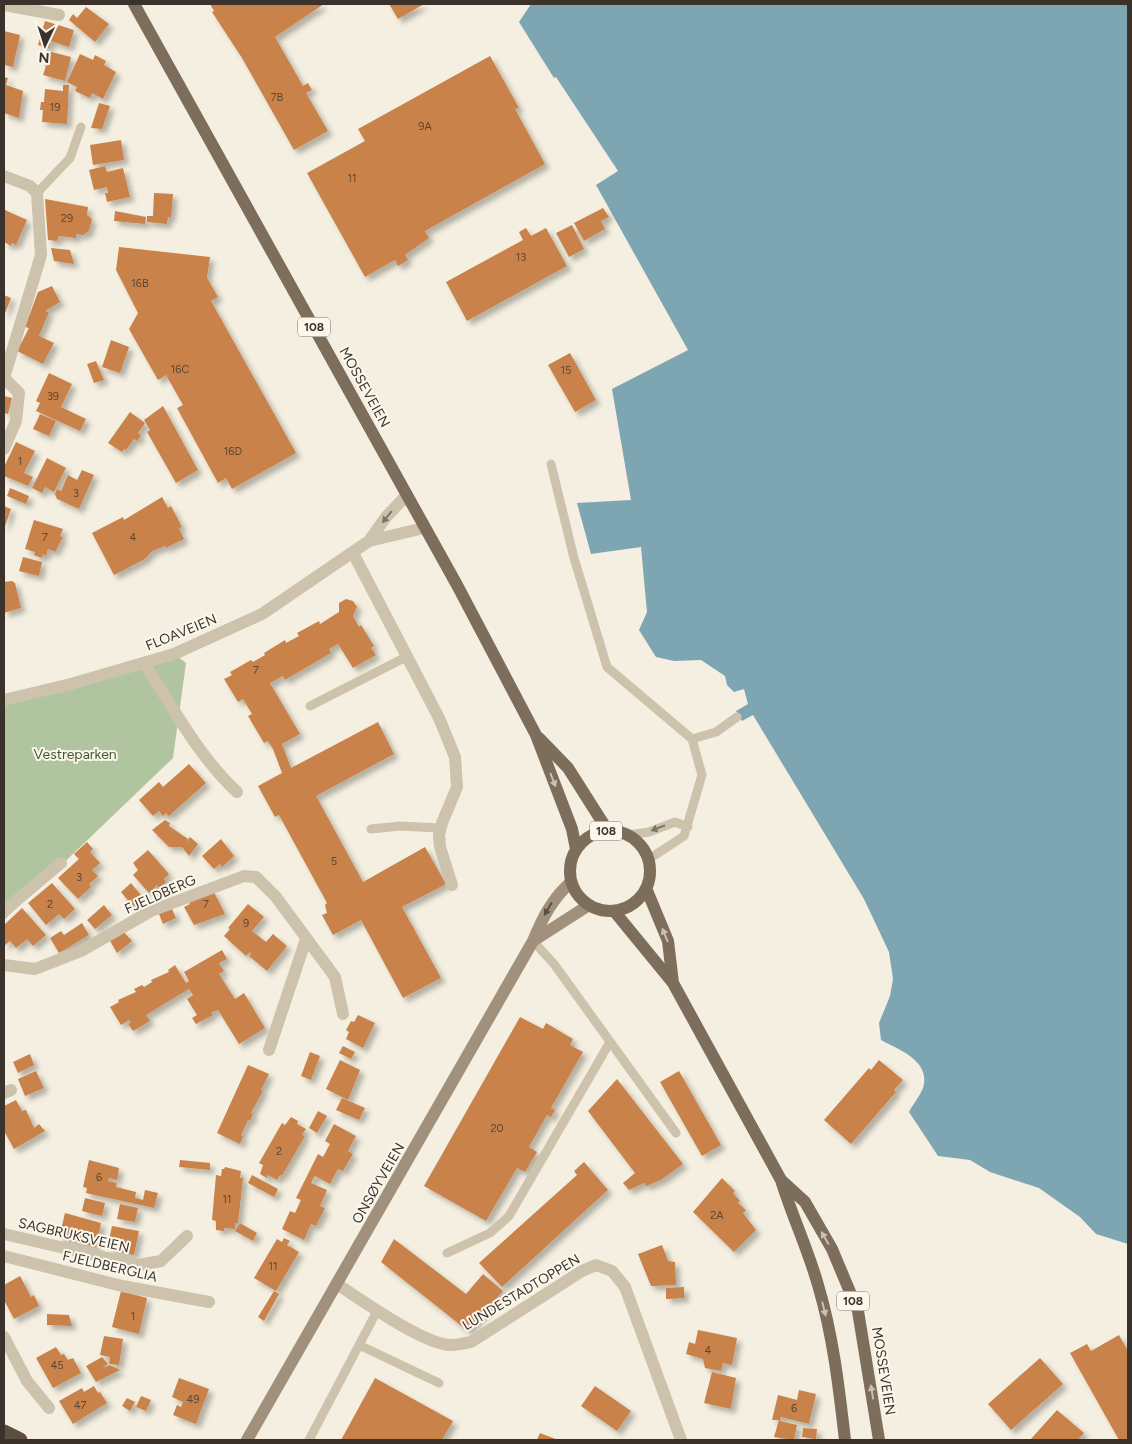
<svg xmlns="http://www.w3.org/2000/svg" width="1132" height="1444" viewBox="0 0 1132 1444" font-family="Figtree,sans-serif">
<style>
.green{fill:#b0c49f}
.water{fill:#7ea5b2}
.building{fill:#c98249;filter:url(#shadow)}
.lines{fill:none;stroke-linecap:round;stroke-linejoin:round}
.lane{stroke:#cdc2ab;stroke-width:9}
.street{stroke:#cdc2ab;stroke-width:12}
.secondary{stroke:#a1917c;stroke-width:12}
.primary{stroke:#7d6d5b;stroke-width:12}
.highway{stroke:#5c4f41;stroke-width:15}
.oneway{fill:#7d7365}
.oneway2{fill:#c9c0b3}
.oneway3{fill:#5a4f43}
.labels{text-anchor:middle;stroke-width:4;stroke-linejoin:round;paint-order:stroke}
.number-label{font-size:11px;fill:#5e4732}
.shield{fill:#fbf7ed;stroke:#756e65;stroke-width:1}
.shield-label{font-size:12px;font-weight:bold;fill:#3b332b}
.street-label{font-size:14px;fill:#3b332b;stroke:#fbf7ed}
.park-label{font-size:14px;fill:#415a2d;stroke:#fbf7ed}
</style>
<defs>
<filter id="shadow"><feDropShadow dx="4.5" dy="4.5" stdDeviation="2.5" flood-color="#0004"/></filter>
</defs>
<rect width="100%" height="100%" fill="#f4efe0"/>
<path class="green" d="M 174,654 L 186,663 L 173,758 L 4,920 L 4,700 Z"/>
<path class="water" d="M 531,4 L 1128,4 L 1128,1244 L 1096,1234 L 1080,1217 L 1039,1188 L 990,1172 L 970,1160 L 938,1156 L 909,1112 C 913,1104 920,1096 923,1088 C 931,1061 900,1050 881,1040 L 879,1023 L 890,996 L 893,979 L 889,952 L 864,899 L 753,715 L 742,721 L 736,711 L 748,704 L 744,689 L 734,692 L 727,685 L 725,676 L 701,660 L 674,661 L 656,657 L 639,630 L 647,612 L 641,547 L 591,554 L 577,503 L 631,500 L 612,389 L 688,350 L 596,185 L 618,171 L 556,77 L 554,78 L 519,22 Z"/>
<path class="building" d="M 210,4 L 324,4 L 275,37 L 303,86 L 308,83 L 312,90 L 306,93 L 328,131 L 294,150 L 242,58 L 212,12 L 214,11 Z
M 389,4 L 424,4 L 398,19 Z
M 86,7 L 109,24 L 95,42 L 69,20 L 73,14 L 77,18 Z
M 45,21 L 74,30 L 69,47 L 51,41 L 49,48 L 38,45 Z
M 4,31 L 20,35 L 13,67 L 4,65 Z
M 44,50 L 71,57 L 65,81 L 43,75 L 47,63 L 41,62 Z
M 80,54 L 93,60 L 95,55 L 106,61 L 104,65 L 116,72 L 103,99 L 92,93 L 90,98 L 75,91 L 77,87 L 67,82 Z
M 490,56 L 519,108 L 515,109 L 545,164 L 425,231 L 429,238 L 405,255 L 408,260 L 398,266 L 395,260 L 365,277 L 307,173 L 365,141 L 358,129 Z
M 4,77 L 8,78 L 6,85 L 23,91 L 19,118 L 4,113 Z
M 63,85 L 69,85 L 67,124 L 42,122 L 43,110 L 40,110 L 41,102 L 44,102 L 45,89 L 63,91 Z
M 99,103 L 110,106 L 102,129 L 91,128 Z
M 121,140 L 124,160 L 93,165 L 90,145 Z
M 105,166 L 107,172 L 123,168 L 130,197 L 107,202 L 105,193 L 108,193 L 107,187 L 94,190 L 89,170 Z
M 154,193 L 173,194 L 171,218 L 168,217 L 167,224 L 147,222 L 147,216 L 153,216 Z
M 45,199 L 88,207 L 87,215 L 92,219 L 89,231 L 83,235 L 76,234 L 76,238 L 59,236 L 57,241 L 48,240 Z
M 603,208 L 609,217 L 601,221 L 605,229 L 584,241 L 574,223 Z
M 5,210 L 27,220 L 16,245 L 12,243 L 11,246 L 4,242 Z
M 115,211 L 146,217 L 145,224 L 114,221 Z
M 572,225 L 584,249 L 569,257 L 556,233 Z
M 526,228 L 531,236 L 546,228 L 567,266 L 467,321 L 446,282 L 523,240 L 519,232 Z
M 119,247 L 210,257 L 207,278 L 218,297 L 211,301 L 296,453 L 232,489 L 226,478 L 218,483 L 177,408 L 183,405 L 166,375 L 158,380 L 129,329 L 138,313 L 116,270 Z
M 51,248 L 70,250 L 74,264 L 54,261 Z
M 52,286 L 60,302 L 45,311 L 49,312 L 39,336 L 54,343 L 43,364 L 17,351 L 29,328 L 25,327 L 38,292 Z
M 4,295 L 11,298 L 4,316 Z
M 111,340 L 129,347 L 120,373 L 102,367 Z
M 570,353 L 596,400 L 575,412 L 548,365 Z
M 96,361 L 104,380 L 94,383 L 87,364 Z
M 49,373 L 72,384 L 61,407 L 86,419 L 80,431 L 36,411 L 40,403 L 36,401 Z
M 4,396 L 12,398 L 8,414 L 4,413 Z
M 163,406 L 198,470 L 176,483 L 147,432 L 150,430 L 144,420 Z
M 130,412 L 145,423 L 138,433 L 141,435 L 137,441 L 134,439 L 126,450 L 124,449 L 122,452 L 108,443 Z
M 40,414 L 56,421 L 49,436 L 33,429 Z
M 16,442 L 35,451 L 24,473 L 33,477 L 28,486 L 4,476 L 4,467 Z
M 47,458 L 66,468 L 54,492 L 45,487 L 42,493 L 32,488 Z
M 82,470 L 94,475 L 79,509 L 57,499 L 55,494 L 57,489 L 61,491 L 68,475 L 77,480 Z
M 10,488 L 29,496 L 26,504 L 7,496 Z
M 162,497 L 168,508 L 171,506 L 182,527 L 179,528 L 184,539 L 166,548 L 165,546 L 152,551 L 145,559 L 114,575 L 92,533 L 123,517 L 124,520 Z
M 4,506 L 11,509 L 4,529 Z
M 34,520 L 63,529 L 60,536 L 63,537 L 55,552 L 48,549 L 46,556 L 43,554 L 42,558 L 34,555 L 35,552 L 25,549 Z
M 23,557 L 42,562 L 39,576 L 19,571 Z
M 12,581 L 15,583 L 21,608 L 4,613 L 4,582 Z
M 346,599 L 353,601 L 357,607 L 353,616 L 359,627 L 361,625 L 374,646 L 371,648 L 376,655 L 353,668 L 338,644 L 329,649 L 331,653 L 285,680 L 283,676 L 270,683 L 300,734 L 282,744 L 291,768 L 378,722 L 394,754 L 316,796 L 363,882 L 425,847 L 446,884 L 402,907 L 441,978 L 403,998 L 361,920 L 333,935 L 322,915 L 327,913 L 325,905 L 327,903 L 279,815 L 275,817 L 258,786 L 282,773 L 273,749 L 268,741 L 264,743 L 248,716 L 252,714 L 243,699 L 238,702 L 224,679 L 232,675 L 230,672 L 251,660 L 253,662 L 265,655 L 264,653 L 285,640 L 286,643 L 299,636 L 297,633 L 319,621 L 320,624 L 339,612 L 339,603 Z
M 189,764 L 206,783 L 169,816 L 166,813 L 163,816 L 159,811 L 153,816 L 139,800 L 159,782 L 163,787 Z
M 165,820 L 170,823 L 169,826 L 188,839 L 185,844 L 190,837 L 198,844 L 189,856 L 182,847 L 169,847 L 152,830 Z
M 221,839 L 234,856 L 222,867 L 220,864 L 214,869 L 202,856 Z
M 87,842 L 93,849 L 90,852 L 100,863 L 92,870 L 98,876 L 89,884 L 91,887 L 78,899 L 58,878 L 79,859 L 74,854 Z
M 148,850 L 169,874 L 164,879 L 166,882 L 159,888 L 157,885 L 149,893 L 133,875 L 138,870 L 133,863 Z
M 52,883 L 75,909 L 64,919 L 59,914 L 46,925 L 28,903 Z
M 131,883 L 144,899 L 134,908 L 121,892 Z
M 213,890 L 225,914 L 194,925 L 184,907 L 190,904 L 188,902 Z
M 248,904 L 264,917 L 252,931 L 266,942 L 273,934 L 287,946 L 267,971 L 249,956 L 251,954 L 250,952 L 246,956 L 224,936 L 230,929 L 228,928 Z
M 104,905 L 112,915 L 95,929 L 87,920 Z
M 22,908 L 46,935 L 33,946 L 27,939 L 16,948 L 10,941 L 4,946 L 4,925 Z
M 172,909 L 176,918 L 163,924 L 159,914 Z
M 82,923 L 89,935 L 59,953 L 50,938 L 61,931 L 64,935 Z
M 123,931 L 132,941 L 117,953 L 109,939 Z
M 222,950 L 227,959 L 219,963 L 224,971 L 219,974 L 235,999 L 244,993 L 265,1028 L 239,1044 L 218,1010 L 211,1013 L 213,1015 L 196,1024 L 192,1018 L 197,1015 L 187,999 L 193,995 L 189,989 L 146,1015 L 150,1021 L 133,1031 L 128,1024 L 131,1022 L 129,1020 L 121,1025 L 110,1007 L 119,1002 L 118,1000 L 136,992 L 134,989 L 142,985 L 144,987 L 152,982 L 151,980 L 169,972 L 168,970 L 175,965 L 186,983 L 189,981 L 184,972 Z
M 358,1015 L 375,1023 L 363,1048 L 346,1039 L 349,1032 L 346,1030 L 351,1021 L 354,1022 Z
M 520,1017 L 543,1029 L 546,1023 L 573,1039 L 570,1045 L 583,1052 L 551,1108 L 555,1110 L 551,1117 L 547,1115 L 529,1147 L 537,1152 L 525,1172 L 517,1168 L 486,1221 L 424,1186 Z
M 343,1046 L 355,1052 L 351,1059 L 339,1053 Z
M 310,1052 L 320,1056 L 311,1080 L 301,1076 Z
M 30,1054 L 34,1065 L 18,1073 L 13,1062 Z
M 340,1060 L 360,1070 L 348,1100 L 326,1089 Z
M 879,1060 L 903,1080 L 894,1090 L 896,1092 L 851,1144 L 824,1120 L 869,1068 L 871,1070 Z
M 248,1065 L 269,1074 L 261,1090 L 263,1091 L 251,1113 L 253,1114 L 250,1121 L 248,1120 L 241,1135 L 243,1136 L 240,1144 L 217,1133 Z
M 36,1071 L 44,1088 L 25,1096 L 18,1079 Z
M 679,1071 L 721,1145 L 702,1156 L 660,1082 Z
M 617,1079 L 683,1164 L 661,1180 L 646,1186 L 644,1183 L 629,1190 L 623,1183 L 635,1173 L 588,1111 Z
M 342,1098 L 365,1108 L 359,1120 L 336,1110 Z
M 16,1100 L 22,1111 L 26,1110 L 34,1128 L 39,1124 L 45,1131 L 14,1149 L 4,1131 L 4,1106 Z
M 318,1111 L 327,1116 L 317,1133 L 309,1128 Z
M 291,1117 L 298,1121 L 297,1124 L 306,1129 L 302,1135 L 305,1136 L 282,1176 L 280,1175 L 277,1180 L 268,1175 L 267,1178 L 260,1174 L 263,1165 L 259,1163 L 282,1123 L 285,1125 Z
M 334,1124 L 356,1136 L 348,1151 L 353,1154 L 343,1171 L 338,1169 L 330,1184 L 315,1176 L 311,1183 L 327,1190 L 320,1206 L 325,1208 L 316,1226 L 311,1224 L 304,1240 L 282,1229 L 290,1211 L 295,1213 L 301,1200 L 296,1198 L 318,1154 L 323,1157 L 330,1144 L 325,1141 Z
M 89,1160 L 119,1168 L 117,1180 L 109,1178 L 108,1181 L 117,1183 L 116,1187 L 136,1192 L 135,1198 L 143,1200 L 145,1190 L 158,1193 L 154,1208 L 86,1193 L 87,1188 L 83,1187 Z
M 180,1160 L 210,1163 L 210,1170 L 179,1167 Z
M 584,1162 L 608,1190 L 502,1287 L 479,1263 L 577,1175 L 574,1171 Z
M 225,1167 L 241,1171 L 240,1178 L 243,1178 L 238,1223 L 235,1223 L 235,1229 L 224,1228 L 224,1231 L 216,1230 L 216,1221 L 212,1220 L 216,1175 L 221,1176 L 222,1169 L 224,1169 Z
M 252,1175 L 278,1189 L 274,1197 L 248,1183 Z
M 722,1178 L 735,1191 L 733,1193 L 740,1201 L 738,1203 L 746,1210 L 743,1213 L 756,1230 L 734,1252 L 693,1212 Z
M 85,1198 L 105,1203 L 102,1216 L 82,1211 Z
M 120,1204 L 138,1208 L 135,1222 L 117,1219 Z
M 65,1213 L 101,1223 L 96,1247 L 59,1238 Z
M 240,1223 L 257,1233 L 253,1241 L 235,1231 Z
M 112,1226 L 139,1231 L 134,1255 L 107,1249 Z
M 284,1238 L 290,1241 L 287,1245 L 299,1252 L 276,1291 L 254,1278 L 277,1239 L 282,1242 Z
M 394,1239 L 466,1294 L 483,1274 L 503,1291 L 468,1331 L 381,1262 Z
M 662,1245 L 668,1261 L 675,1262 L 676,1285 L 651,1286 L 638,1254 Z
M 20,1276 L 31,1297 L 34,1295 L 39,1306 L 14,1319 L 4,1300 L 4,1285 Z
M 684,1287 L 684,1298 L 666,1299 L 666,1288 Z
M 121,1291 L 147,1298 L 139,1334 L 112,1327 Z
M 274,1291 L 279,1294 L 264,1321 L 258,1317 Z
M 47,1314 L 69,1315 L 72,1326 L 47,1325 Z
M 698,1330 L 737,1338 L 732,1365 L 723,1363 L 721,1371 L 705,1368 L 703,1359 L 686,1354 L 689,1342 L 695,1344 Z
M 1119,1335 L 1128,1351 L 1128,1440 L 1119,1440 L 1070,1353 L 1087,1344 L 1091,1351 Z
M 104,1336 L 123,1339 L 119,1365 L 109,1364 L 110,1357 L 100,1355 Z
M 56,1347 L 61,1355 L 64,1354 L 68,1360 L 73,1358 L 81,1373 L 53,1388 L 36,1358 Z
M 102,1357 L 108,1364 L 102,1368 L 110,1365 L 120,1370 L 102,1379 L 98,1370 L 102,1379 L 96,1382 L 86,1366 Z
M 1040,1358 L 1063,1384 L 1011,1430 L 988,1404 Z
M 712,1372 L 736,1378 L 731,1409 L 704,1403 Z
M 179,1378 L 209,1389 L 196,1424 L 173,1415 L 177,1405 L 181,1407 L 183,1402 L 172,1397 Z
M 375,1378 L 453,1421 L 442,1440 L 341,1440 Z
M 94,1386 L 98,1393 L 100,1392 L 107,1403 L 73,1424 L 59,1401 L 82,1388 L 84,1392 Z
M 595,1386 L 631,1411 L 617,1431 L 581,1406 Z
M 799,1390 L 816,1394 L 809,1424 L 781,1417 L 780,1421 L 797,1425 L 794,1440 L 774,1437 L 779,1420 L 772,1420 L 778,1395 L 797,1400 Z
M 141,1396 L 151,1400 L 146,1411 L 136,1407 Z
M 127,1398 L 135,1402 L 130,1411 L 122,1406 Z
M 1057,1410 L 1084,1433 L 1078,1440 L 1030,1440 Z
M 803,1428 L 817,1429 L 816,1439 L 802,1437 Z
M 540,1433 L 558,1440 L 537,1440 Z"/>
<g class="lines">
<path class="lane" d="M 37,193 L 70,158 L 81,127
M 551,464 L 574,558 L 607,667 L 692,739 L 702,775 L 684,836 L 649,859
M 310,706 L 406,657
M 692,739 L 716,732 L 737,717
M 371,829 L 400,826 L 440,828
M 628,835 L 649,832 L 675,822 L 688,827
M 533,941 L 554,964 L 676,1133
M 447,1253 L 490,1233 L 509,1216 L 610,1042
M 359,1345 L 439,1383
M 309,1440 L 377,1311"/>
<path class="street" d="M 4,5 L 59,15
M 4,176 L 30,186 L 37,193 L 41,255 L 4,378
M 4,449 L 16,421 L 19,393 L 4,378
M 369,541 L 386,517 L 407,495
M 353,553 L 439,718 L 455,757 L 457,787 L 442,823 L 439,835 L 440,847 L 452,885
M 144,663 C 173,707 198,756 237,792
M 4,700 L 71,684 L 174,654 L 262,614 L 369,541 L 424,528
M 4,911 L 61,863
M 4,965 L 35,969 L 81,951 L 151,911 L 244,876 L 256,877 L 276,897 L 335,977 L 343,1014
M 269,1050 L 306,939
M 4,1093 L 11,1090
M 4,1234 L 138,1265 L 161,1261 L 187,1236
M 4,1256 L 122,1286 L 209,1302
M 337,1284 C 361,1300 425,1345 451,1345 C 457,1345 464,1343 471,1342 L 582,1271 L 596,1265 L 612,1271 L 625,1287 L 681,1440
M 4,1337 L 27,1381 L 49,1408"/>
<path class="secondary" d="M 533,941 L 589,905
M 247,1440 L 533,941 C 543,917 552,899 571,882"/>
<path class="primary" d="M 134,4 L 457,585 L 536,735 L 572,829 L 576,849
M 539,738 L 568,768 L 608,831
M570 871a40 40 0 1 1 80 0a40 40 0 1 1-80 0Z
M 646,888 L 668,941 L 673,983
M 614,911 L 673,983 L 781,1180 C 792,1216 808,1249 818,1285 C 833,1335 839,1388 845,1440
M 781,1180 L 805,1202 L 832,1249 L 858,1311 L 879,1440"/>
<path class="highway" d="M 4,1432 L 20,1440"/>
</g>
<defs><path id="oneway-solid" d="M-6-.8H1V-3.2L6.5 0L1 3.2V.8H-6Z" transform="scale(1.25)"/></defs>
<g class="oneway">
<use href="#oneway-solid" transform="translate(387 517) rotate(129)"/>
<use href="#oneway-solid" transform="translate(658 828) rotate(159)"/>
</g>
<g class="oneway2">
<use href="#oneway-solid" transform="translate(553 780) rotate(69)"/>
<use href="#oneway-solid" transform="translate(665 935) rotate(-112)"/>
<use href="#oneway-solid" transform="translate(825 1238) rotate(-120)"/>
<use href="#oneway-solid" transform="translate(824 1309) rotate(76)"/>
<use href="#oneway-solid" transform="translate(872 1392) rotate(-99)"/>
</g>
<use class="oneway3" href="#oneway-solid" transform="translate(548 909) rotate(120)"/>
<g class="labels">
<g class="number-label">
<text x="277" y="101">7B</text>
<text x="55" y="111">19</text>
<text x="425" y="130">9A</text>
<text x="352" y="182">11</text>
<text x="67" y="222">29</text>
<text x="521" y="261">13</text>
<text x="140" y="287">16B</text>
<text x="180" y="373">16C</text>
<text x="566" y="374">15</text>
<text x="53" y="400">39</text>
<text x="233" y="455">16D</text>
<text x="20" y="465">1</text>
<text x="76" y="497">3</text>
<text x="45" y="541">7</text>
<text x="133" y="541">4</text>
<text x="256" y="674">7</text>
<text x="334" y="865">5</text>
<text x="79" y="881">3</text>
<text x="50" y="908">2</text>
<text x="206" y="908">7</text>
<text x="246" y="927">9</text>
<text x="497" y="1132">20</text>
<text x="279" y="1155">2</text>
<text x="99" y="1181">6</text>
<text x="227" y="1203">11</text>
<text x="717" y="1219">2A</text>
<text x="273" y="1270">11</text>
<text x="133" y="1320">1</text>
<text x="708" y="1354">4</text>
<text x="57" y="1369">45</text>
<text x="193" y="1403">49</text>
<text x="80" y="1409">47</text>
<text x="794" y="1412">6</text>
</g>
<g class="shield">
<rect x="298" y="317.5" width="32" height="19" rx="4"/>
<rect x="590" y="821.5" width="32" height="19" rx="4"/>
<rect x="837" y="1291.5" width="32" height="19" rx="4"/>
</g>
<g class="shield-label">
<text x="314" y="331">108</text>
<text x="606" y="835">108</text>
<text x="853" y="1305">108</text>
</g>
<g class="street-label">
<text transform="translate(365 387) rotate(61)" y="5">MOSSEVEIEN</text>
<text transform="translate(181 632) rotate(-22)" y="5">FLOAVEIEN</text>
<text transform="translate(160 894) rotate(-24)" y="5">FJELDBERG</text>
<text transform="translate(378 1183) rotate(-60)" y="5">ONSØYVEIEN</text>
<text transform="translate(74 1235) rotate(13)" y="5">SAGBRUKSVEIEN</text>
<text transform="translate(110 1266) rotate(13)" y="5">FJELDBERGLIA</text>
<text transform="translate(521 1292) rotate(-31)" y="5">LUNDESTADTOPPEN</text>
<text transform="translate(884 1371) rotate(81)" y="5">MOSSEVEIEN</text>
</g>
<g class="park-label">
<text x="75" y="759">Vestreparken</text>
</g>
</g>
<rect width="1132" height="1444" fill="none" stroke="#3b332b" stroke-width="10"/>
<g transform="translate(45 45) rotate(184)" stroke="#fbf7ed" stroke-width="4" paint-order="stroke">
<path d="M0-4L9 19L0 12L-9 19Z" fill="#3b332b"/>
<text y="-8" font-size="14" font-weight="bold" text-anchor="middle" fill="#3b332b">N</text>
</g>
</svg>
